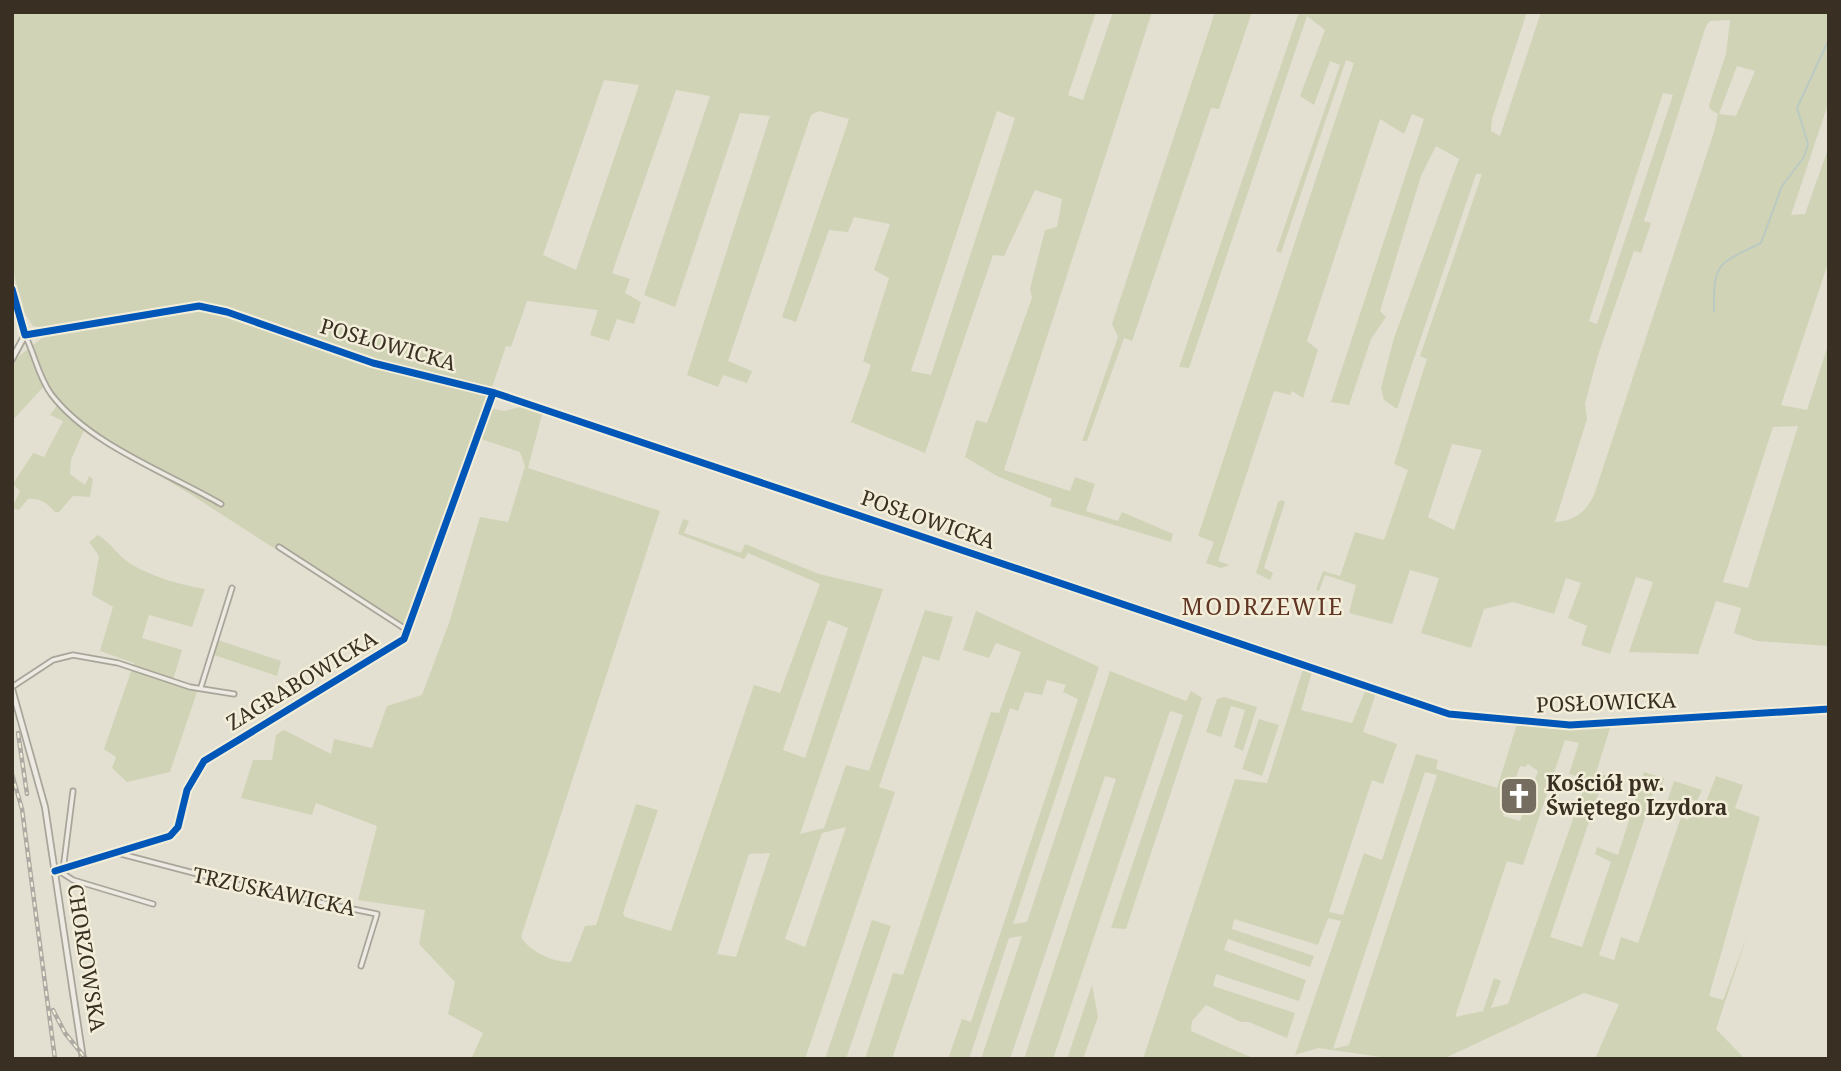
<svg xmlns="http://www.w3.org/2000/svg" width="1841" height="1071" viewBox="0 0 1841 1071" font-family="'Noto Serif',serif">
<style>
.green{fill:#d0d3b6;fill-rule:evenodd}
.lines{fill:none;stroke-linecap:round;stroke-linejoin:round}
.stream{stroke:#bbcac2;stroke-width:2}
.minor-casing{stroke:#a9a59a;stroke-width:7}
.tertiary-casing{stroke:#a9a59a;stroke-width:8}
.minor{stroke:#eceae2;stroke-width:3.5}
.tertiary{stroke:#eceae2;stroke-width:4.5}
.rail-casing{stroke:#acaaa2;stroke-width:4.5}
.rail{stroke:#f3eed9;stroke-width:2;stroke-dasharray:5;stroke-linecap:butt}
.cycleway-casing{stroke:#f3eed9;stroke-width:11}
.cycleway{stroke:#0057b8;stroke-width:7}
.labels{text-anchor:middle;stroke-width:5;stroke-linejoin:round;paint-order:stroke}
.street-label{font-size:21px;fill:#392f22;stroke:#f3eed9}
.poi-label{font-size:21px;font-weight:bold;fill:#392f22;stroke:#f3eed9;text-anchor:start}
.neighbourhood-label{font-size:23px;letter-spacing:2px;fill:#623625;stroke:#f3eed9}
</style>
<rect width="100%" height="100%" fill="#e3e0d2"/>
<path class="green" d="M 12,12 L 1096,12 L 1068,95 L 1083,100 L 1113,12 L 1152,12 L 1004,470 L 1070,491 L 1075,477 L 1095,484 L 1086,511 L 1118,521 L 1122,512 L 1173,534 L 1171,542 L 1050,506 L 1052,499 L 997,476 L 965,457 L 976,420 L 987,423 L 1032,298 L 1030,289 L 1045,230 L 1057,227 L 1062,199 L 1035,190 L 1004,256 L 993,255 L 925,453 L 851,422 L 871,365 L 863,361 L 889,278 L 874,270 L 890,224 L 854,217 L 848,232 L 829,230 L 796,322 L 782,317 L 849,119 L 819,111 L 811,115 L 728,361 L 752,371 L 747,383 L 723,375 L 718,387 L 687,375 L 770,116 L 740,113 L 675,307 L 644,295 L 710,96 L 676,90 L 612,273 L 630,279 L 625,293 L 641,302 L 634,324 L 617,319 L 609,341 L 590,335 L 598,310 L 527,301 L 511,347 L 506,346 L 491,390 L 386,364 L 218,306 L 187,303 L 50,329 L 33,326 L 25,314 L 12,268 ZM 604,80 L 639,85 L 576,270 L 543,255 ZM 997,111 L 1015,118 L 931,375 L 911,371 Z
M 1215,12 L 1252,12 L 1219,109 L 1211,108 L 1132,341 L 1124,338 L 1087,441 L 1082,441 L 1118,337 L 1112,324 Z
M 1299,12 L 1527,12 L 1492,119 L 1491,131 L 1500,136 L 1541,12 L 1829,12 L 1829,101 L 1791,215 L 1805,214 L 1829,146 L 1829,260 L 1781,405 L 1807,410 L 1829,342 L 1829,646 L 1757,641 L 1734,633 L 1741,608 L 1716,601 L 1698,654 L 1629,652 L 1653,582 L 1636,577 L 1610,654 L 1581,645 L 1587,626 L 1568,618 L 1581,583 L 1566,578 L 1554,614 L 1513,602 L 1484,609 L 1471,648 L 1421,633 L 1439,578 L 1410,570 L 1392,624 L 1349,613 L 1356,585 L 1325,575 L 1319,591 L 1316,590 L 1323,571 L 1340,576 L 1355,532 L 1384,540 L 1408,470 L 1394,464 L 1427,359 L 1420,356 L 1482,174 L 1476,174 L 1397,409 L 1384,400 L 1381,388 L 1394,338 L 1459,159 L 1436,146 L 1421,176 L 1380,311 L 1386,317 L 1371,339 L 1349,405 L 1331,402 L 1424,119 L 1412,114 L 1404,134 L 1380,119 L 1307,341 L 1318,350 L 1303,398 L 1292,391 L 1290,395 L 1274,391 L 1218,561 L 1230,565 L 1221,568 L 1206,563 L 1214,542 L 1198,536 L 1354,63 L 1346,60 L 1281,253 L 1276,251 L 1340,65 L 1330,61 L 1314,105 L 1300,96 L 1325,30 L 1307,16 L 1189,368 L 1179,367 ZM 1730,20 L 1726,54 L 1709,105 L 1710,109 L 1718,114 L 1714,132 L 1595,492 C 1588,510 1576,521 1555,522 L 1587,419 L 1585,404 L 1598,355 L 1634,251 L 1641,253 L 1651,223 L 1644,221 L 1706,26 L 1710,21 ZM 1737,66 L 1755,71 L 1736,116 L 1719,114 ZM 1663,93 L 1673,95 L 1597,324 L 1589,321 ZM 1798,426 L 1748,588 L 1723,582 L 1773,427 ZM 1452,444 L 1482,450 L 1454,530 L 1428,517 Z
M 190,308 L 216,311 L 386,369 L 488,393 L 489,408 L 504,411 L 524,406 L 543,411 L 528,468 L 660,511 L 521,937 C 530,952 555,963 571,962 L 585,926 L 596,925 L 636,804 L 658,810 L 623,913 L 625,917 L 671,931 L 754,685 L 780,693 L 820,584 L 748,553 L 744,559 L 678,534 L 683,519 L 689,521 L 684,533 L 741,553 L 745,544 L 819,574 L 883,589 L 800,834 L 824,828 L 846,765 L 869,771 L 925,610 L 953,617 L 939,661 L 923,656 L 879,787 L 895,792 L 805,1059 L 471,1059 L 483,1033 L 448,1014 L 455,982 L 419,944 L 425,910 L 358,900 L 377,826 L 316,803 L 312,815 L 241,798 L 253,760 L 272,760 L 276,735 L 284,730 L 331,754 L 334,739 L 372,748 L 387,706 L 422,695 L 449,623 L 480,517 L 508,522 L 525,466 L 520,452 L 478,438 L 409,635 L 190,494 L 84,430 L 71,460 L 70,474 L 85,485 L 89,476 L 93,479 L 90,497 L 73,496 L 59,512 L 55,512 C 48,504 40,497 28,499 L 19,510 L 12,508 L 20,491 L 13,484 L 33,453 L 44,457 L 63,421 L 50,415 L 59,403 L 51,395 L 47,383 L 12,421 L 14,360 L 42,338 L 52,334 ZM 828,620 L 848,628 L 805,758 L 783,750 ZM 846,827 L 805,947 L 785,939 L 822,833 ZM 770,853 L 736,957 L 717,954 L 749,854 Z
M 1282,500 L 1285,502 L 1264,568 L 1273,573 L 1270,580 L 1256,573 L 1278,502 Z
M 98,535 C 111,543 120,558 131,564 C 152,577 181,585 205,589 L 192,627 L 149,615 L 142,638 L 182,650 L 172,683 L 197,692 L 170,772 L 127,782 L 112,768 L 116,757 L 104,749 L 134,663 L 100,651 L 113,607 L 92,595 L 99,556 L 89,542 Z
M 976,611 L 1099,667 L 1013,924 L 1027,922 L 1110,671 L 1186,701 L 1191,691 L 1202,698 L 1126,929 L 1111,928 L 1183,715 L 1170,711 L 1053,1059 L 1024,1059 L 1116,779 L 1105,776 L 1010,1059 L 981,1059 L 1022,936 L 1009,938 L 969,1059 L 948,1059 L 962,1019 L 971,1022 L 1078,699 L 1063,692 L 1066,685 L 1047,680 L 1042,695 L 1025,692 L 1018,711 L 1010,708 L 892,1059 L 865,1059 L 893,973 L 903,975 L 991,712 L 999,713 L 1021,652 L 996,643 L 989,658 L 963,650 Z
M 218,640 L 281,661 L 277,676 L 214,655 Z
M 1303,669 L 1312,672 L 1301,710 L 1352,723 L 1366,689 L 1376,693 L 1363,732 L 1397,744 L 1383,784 L 1372,780 L 1329,912 L 1343,915 L 1364,853 L 1382,860 L 1416,754 L 1438,760 L 1436,769 L 1497,788 L 1517,724 L 1552,729 L 1611,725 L 1596,773 L 1620,779 L 1618,785 L 1602,783 L 1550,937 L 1582,947 L 1611,862 L 1595,854 L 1597,847 L 1618,855 L 1644,772 L 1664,778 L 1661,788 L 1655,788 L 1599,955 L 1614,960 L 1621,937 L 1638,943 L 1681,817 L 1688,820 L 1691,811 L 1701,815 L 1716,776 L 1743,785 L 1735,808 L 1760,817 L 1709,996 L 1723,1000 L 1747,936 L 1716,1029 L 1745,1059 L 1595,1059 L 1619,1004 L 1584,993 L 1443,1059 L 1395,1059 L 1318,1048 L 1295,1055 L 1341,921 L 1328,918 L 1318,945 L 1234,919 L 1232,929 L 1314,956 L 1310,967 L 1228,939 L 1224,950 L 1306,980 L 1299,1001 L 1216,974 L 1213,986 L 1295,1013 L 1287,1038 L 1249,1022 L 1241,1022 L 1206,1005 L 1192,1021 L 1191,1031 L 1255,1059 L 1143,1059 L 1235,779 L 1267,783 ZM 1565,740 L 1579,743 L 1569,774 L 1587,779 L 1508,1004 L 1491,1008 L 1501,981 L 1494,978 L 1483,1011 L 1455,1017 L 1507,861 L 1523,865 ZM 1528,764 L 1538,771 L 1520,821 L 1503,816 L 1520,766 L 1525,767 ZM 1425,772 L 1437,775 L 1349,1045 L 1333,1049 Z
M 1224,697 L 1257,707 L 1243,751 L 1234,747 L 1245,710 L 1231,706 L 1221,737 L 1206,732 L 1217,699 Z
M 1259,719 L 1279,725 L 1262,776 L 1242,769 Z
M 1674,781 L 1702,790 L 1697,801 L 1686,798 L 1682,810 L 1666,805 Z
M 872,920 L 891,926 L 846,1059 L 825,1059 Z
M 1092,985 L 1098,1017 L 1083,1059 L 1067,1059 Z"/>
<g class="lines">
<path class="stream" d="M 1714,311 C 1713,261 1719,264 1761,243 L 1782,186 L 1804,157 L 1808,144 L 1797,108 L 1829,39"/>
<g class="minor-casing">
<path id="minor" d="M 25,335 C 35,355 38,376 51,394 C 90,445 166,472 221,504
M 279,547 L 407,630
M 12,687 L 53,660 L 73,655 L 118,663 L 190,687 L 234,694
M 201,687 L 232,588
M 121,854 L 255,889 L 377,914 L 361,966
M 63,870 L 73,791
M 55,871 L 170,836 L 178,827 L 187,790 L 204,761 L 404,639 L 493,393
M 59,871 L 73,880 L 153,904"/>
</g>
<g class="tertiary-casing">
<path id="tertiary" d="M 12,289 L 25,335 L 12,359
M 25,335 L 199,306 L 227,312 L 373,363 L 495,393 L 1449,714 L 1570,725 L 1829,709
M 12,689 L 45,807 L 83,1059"/>
</g>
<use href="#minor" class="minor"/>
<use href="#tertiary" class="tertiary"/>
<g class="rail-casing">
<path id="rail" d="M 18,733 L 27,794
M 12,774 L 22,809 L 55,1059
M 53,1010 L 65,1033 L 86,1059"/>
</g>
<use href="#rail" class="rail"/>
<g class="cycleway-casing">
<path id="cycleway" d="M 12,289 L 25,335 L 199,306 L 227,312 L 373,363 L 495,393 L 1449,714 L 1570,725 L 1829,709
M 55,871 L 170,836 L 178,827 L 187,790 L 204,761 L 404,639 L 493,393"/>
</g>
<use href="#cycleway" class="cycleway"/>
</g>
<defs>
<g id="church-square" transform="scale(2.0125)"><rect x="-9" y="-9" width="18" height="18" rx="4" fill="#746d60" stroke="#f3eed9"/><path d="M-1.2-6h2.4v3.5h3.3v2.4h-3.3V6h-2.4V-.1h-3.3v-2.4h3.3Z" fill="#fff"/></g>
</defs>
<g fill-rule="evenodd">
<use href="#church-square" x="1519" y="796"/>
</g>
<g class="labels">
<g class="street-label">
<text transform="translate(388 345) rotate(16)" y="7">POSŁOWICKA</text>
<text transform="translate(928 520) rotate(19)" y="7">POSŁOWICKA</text>
<text transform="translate(302 681) rotate(-31)" y="7">ZAGRABOWICKA</text>
<text transform="translate(1606 703) rotate(-2)" y="7">POSŁOWICKA</text>
<text transform="translate(274 892) rotate(12)" y="7">TRZUSKAWICKA</text>
<text transform="translate(86 958) rotate(81)" y="7">CHORZOWSKA</text>
</g>
<g class="poi-label">
<text x="1546" y="791">Kościół pw.<tspan x="1546" dy="24">Świętego Izydora</tspan></text>
</g>
<g class="neighbourhood-label">
<text x="1263" y="615">MODRZEWIE</text>
</g>
</g>
<rect width="1841" height="1071" fill="none" stroke="#392f22" stroke-width="28"/>
</svg>
